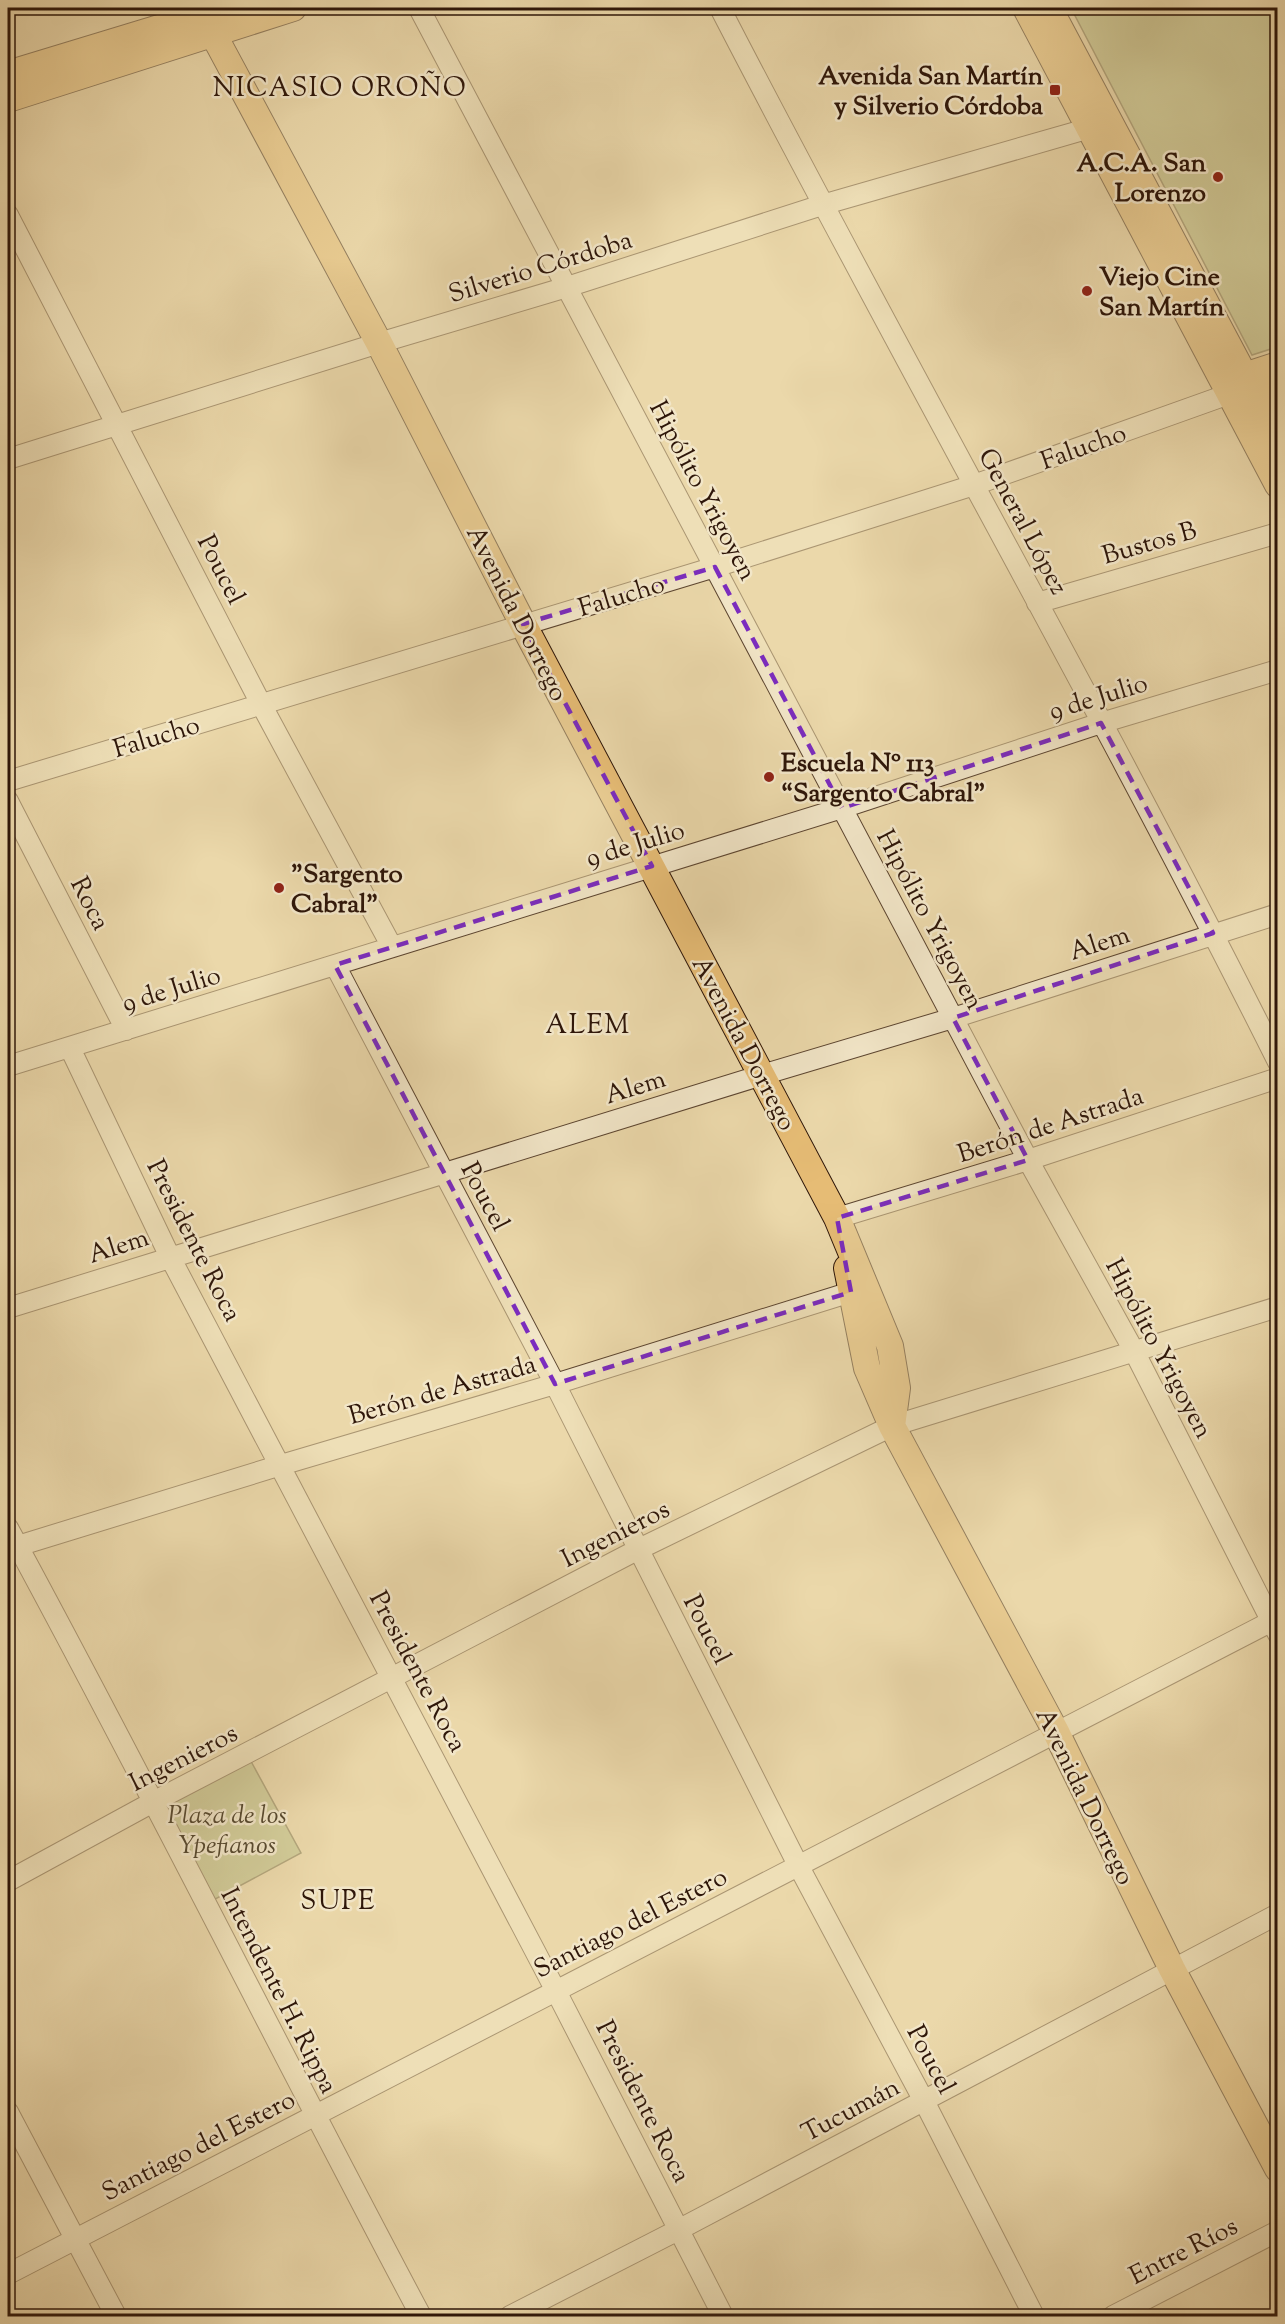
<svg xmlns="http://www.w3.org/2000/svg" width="1285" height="2324" viewBox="0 0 1285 2324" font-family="'Sorts Mill Goudy',serif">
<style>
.green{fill:#b7bf88;stroke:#726a48;stroke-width:1.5}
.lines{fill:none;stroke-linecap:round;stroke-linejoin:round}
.minor-casing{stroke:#5d4631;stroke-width:22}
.major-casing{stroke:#2e1609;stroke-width:28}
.minor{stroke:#f2e6c8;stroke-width:20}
.major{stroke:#e6bc75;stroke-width:26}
.marked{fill:none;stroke:#7b2cbf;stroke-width:4.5;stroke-dasharray:12 8;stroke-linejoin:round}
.poi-dot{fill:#8f2418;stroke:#f2e6c8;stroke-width:2}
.labels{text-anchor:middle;stroke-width:5;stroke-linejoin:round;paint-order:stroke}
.poi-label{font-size:26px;font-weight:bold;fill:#2e1609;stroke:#f2e6c8;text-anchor:start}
.street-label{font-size:26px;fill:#2e1609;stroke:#f2e6c8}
.park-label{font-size:26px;font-style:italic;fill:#57492f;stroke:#f2e6c8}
.neighbourhood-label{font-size:27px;letter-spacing:1.5px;fill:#2e1609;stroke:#f2e6c8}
</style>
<rect width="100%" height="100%" fill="#ebd8aa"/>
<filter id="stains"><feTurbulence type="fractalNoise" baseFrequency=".00333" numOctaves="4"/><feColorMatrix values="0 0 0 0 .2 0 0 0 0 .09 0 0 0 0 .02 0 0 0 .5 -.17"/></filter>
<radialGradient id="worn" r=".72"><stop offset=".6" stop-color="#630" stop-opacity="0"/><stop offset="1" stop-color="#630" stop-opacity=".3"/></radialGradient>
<path class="green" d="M 1071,8 L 1277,8 L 1277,347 L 1252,355 Z
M 247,1754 L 301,1853 L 206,1904 L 153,1802 Z"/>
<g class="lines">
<g class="minor-casing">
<path id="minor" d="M 419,8 L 1028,1160 L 1134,1351 L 1278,1634
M 720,8 C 902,361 1100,706 1278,1062
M 8,215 L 261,704 L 392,947
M 8,459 L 379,343 L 567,287 L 822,205 L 1090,128
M 1037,603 L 1278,533
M 8,781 L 715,567 L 974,485 L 1229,394
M 8,801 L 126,1030
M 335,965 L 555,1384 L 798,1865 L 924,2101 L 1034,2316
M 70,1048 L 170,1257 L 556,1991 L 723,2316
M 8,1066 L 842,808 L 1101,723 L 1278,670
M 837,1218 L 1028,1160 L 1278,1078
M 8,1308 L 762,1075 L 953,1018 L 1278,914
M 8,1528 C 150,1789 282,2055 421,2316
M 8,1549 L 281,1465 L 555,1384 L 851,1292 L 860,1301
M 8,1881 L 153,1802 L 637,1550 L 892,1426 L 1278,1307
M 8,2112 L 116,2316
M 8,2274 L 1278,1618
M 510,2316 L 680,2229 L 1278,1914
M 1113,2316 L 1278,2231"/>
</g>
<g class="major-casing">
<path id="major" d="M 1026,8 L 1278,485
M 1049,8 L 1278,439
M 203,15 L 379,343 L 523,624 L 837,1218 L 890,1346 L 897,1388 L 892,1426
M 8,74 L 225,8
M 8,99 L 293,8
M 1233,389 L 1244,376 L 1278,365
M 1239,393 L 1253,393 L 1278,385
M 847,1268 L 867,1368 L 892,1426 L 1056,1732 L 1172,1969 L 1278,2169"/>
</g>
<use href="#minor" class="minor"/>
<use href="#major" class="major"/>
</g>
<path d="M0 0H1285V2324H0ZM 715,567 L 842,808 L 1101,723 L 1213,933 L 953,1018 L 1028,1160 L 837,1218 L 851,1292 L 555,1384 L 335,965 L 652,866 L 523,624 Z" fill="#ebd8aa" fill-opacity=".55" fill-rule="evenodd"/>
<path class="marked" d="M 715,567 L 842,808 L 1101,723 L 1213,933 L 953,1018 L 1028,1160 L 837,1218 L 851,1292 L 555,1384 L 335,965 L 652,866 L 523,624 Z"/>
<g class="poi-dot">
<rect x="1049" y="84" width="12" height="12" rx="3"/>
<circle cx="1218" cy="177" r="6"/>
<circle cx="1087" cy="291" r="6"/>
<circle cx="769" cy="777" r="6"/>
<circle cx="279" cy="888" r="6"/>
</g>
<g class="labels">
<g class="poi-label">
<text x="1043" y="84" text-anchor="end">Avenida San Martín<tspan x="1043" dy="30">y Silverio Córdoba</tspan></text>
<text x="1206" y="171" text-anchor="end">A.C.A. San<tspan x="1206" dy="30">Lorenzo</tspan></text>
<text x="1099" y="285">Viejo Cine<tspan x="1099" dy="30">San Martín</tspan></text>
<text x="781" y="771">Escuela Nº 113<tspan x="781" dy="30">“Sargento Cabral”</tspan></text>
<text x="291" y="882">"Sargento<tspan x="291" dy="30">Cabral"</tspan></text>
</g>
<g class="street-label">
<text transform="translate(540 266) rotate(-17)" y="9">Silverio Córdoba</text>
<text transform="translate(1083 446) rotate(-20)" y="9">Falucho</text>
<text transform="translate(704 490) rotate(62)" y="9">Hipólito Yrigoyen</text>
<text transform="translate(1024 521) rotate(62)" y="9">General López</text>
<text transform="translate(1149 542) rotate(-16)" y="9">Bustos B</text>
<text transform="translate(222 569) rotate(63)" y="9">Poucel</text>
<text transform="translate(621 595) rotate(-17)" y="9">Falucho</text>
<text transform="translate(518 613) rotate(63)" y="9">Avenida Dorrego</text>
<text transform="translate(1098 696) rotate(-17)" y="9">9 de Julio</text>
<text transform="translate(156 736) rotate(-17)" y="9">Falucho</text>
<text transform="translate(635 843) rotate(-17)" y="9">9 de Julio</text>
<text transform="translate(91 903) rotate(63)" y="9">Roca</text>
<text transform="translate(931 919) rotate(62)" y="9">Hipólito Yrigoyen</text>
<text transform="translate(1099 942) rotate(-18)" y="9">Alem</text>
<text transform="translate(171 988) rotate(-17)" y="9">9 de Julio</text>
<text transform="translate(745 1043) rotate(62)" y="9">Avenida Dorrego</text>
<text transform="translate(635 1086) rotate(-17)" y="9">Alem</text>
<text transform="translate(1050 1124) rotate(-18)" y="9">Berón de Astrada</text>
<text transform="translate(486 1196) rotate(62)" y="9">Poucel</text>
<text transform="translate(195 1240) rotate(63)" y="9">Presidente Roca</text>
<text transform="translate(118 1245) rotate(-18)" y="9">Alem</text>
<text transform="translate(1160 1348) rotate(62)" y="9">Hipólito Yrigoyen</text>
<text transform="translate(442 1389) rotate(-16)" y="9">Berón de Astrada</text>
<text transform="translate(615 1533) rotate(-27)" y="9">Ingenieros</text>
<text transform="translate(708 1629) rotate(63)" y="9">Poucel</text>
<text transform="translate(419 1671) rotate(62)" y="9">Presidente Roca</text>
<text transform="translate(183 1757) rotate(-27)" y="9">Ingenieros</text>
<text transform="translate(1086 1796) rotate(64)" y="9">Avenida Dorrego</text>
<text transform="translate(630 1922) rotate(-27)" y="9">Santiago del Estero</text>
<text transform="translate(280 1990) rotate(63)" y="9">Intendente H. Rippa</text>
<text transform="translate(932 2059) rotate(62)" y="9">Poucel</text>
<text transform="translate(644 2101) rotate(63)" y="9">Presidente Roca</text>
<text transform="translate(850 2109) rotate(-28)" y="9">Tucumán</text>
<text transform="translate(198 2145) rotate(-27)" y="9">Santiago del Estero</text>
<text transform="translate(1183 2250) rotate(-27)" y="9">Entre Ríos</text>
</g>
<g class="park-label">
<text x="227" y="1823">Plaza de los<tspan x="227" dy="30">Ypefianos</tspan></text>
</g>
<g class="neighbourhood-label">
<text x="340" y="96">NICASIO OROÑO</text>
<text x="588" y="1033">ALEM</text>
<text x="338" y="1909">SUPE</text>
</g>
</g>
<rect width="1285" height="2324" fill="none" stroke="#ebd8aa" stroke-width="30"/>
<rect x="9" y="9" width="1267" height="2306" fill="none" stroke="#2e1609" stroke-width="3"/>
<rect x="15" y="15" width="1255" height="2294" fill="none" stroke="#2e1609" stroke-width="1.5"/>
<rect width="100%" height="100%" filter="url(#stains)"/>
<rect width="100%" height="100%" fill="url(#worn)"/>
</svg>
